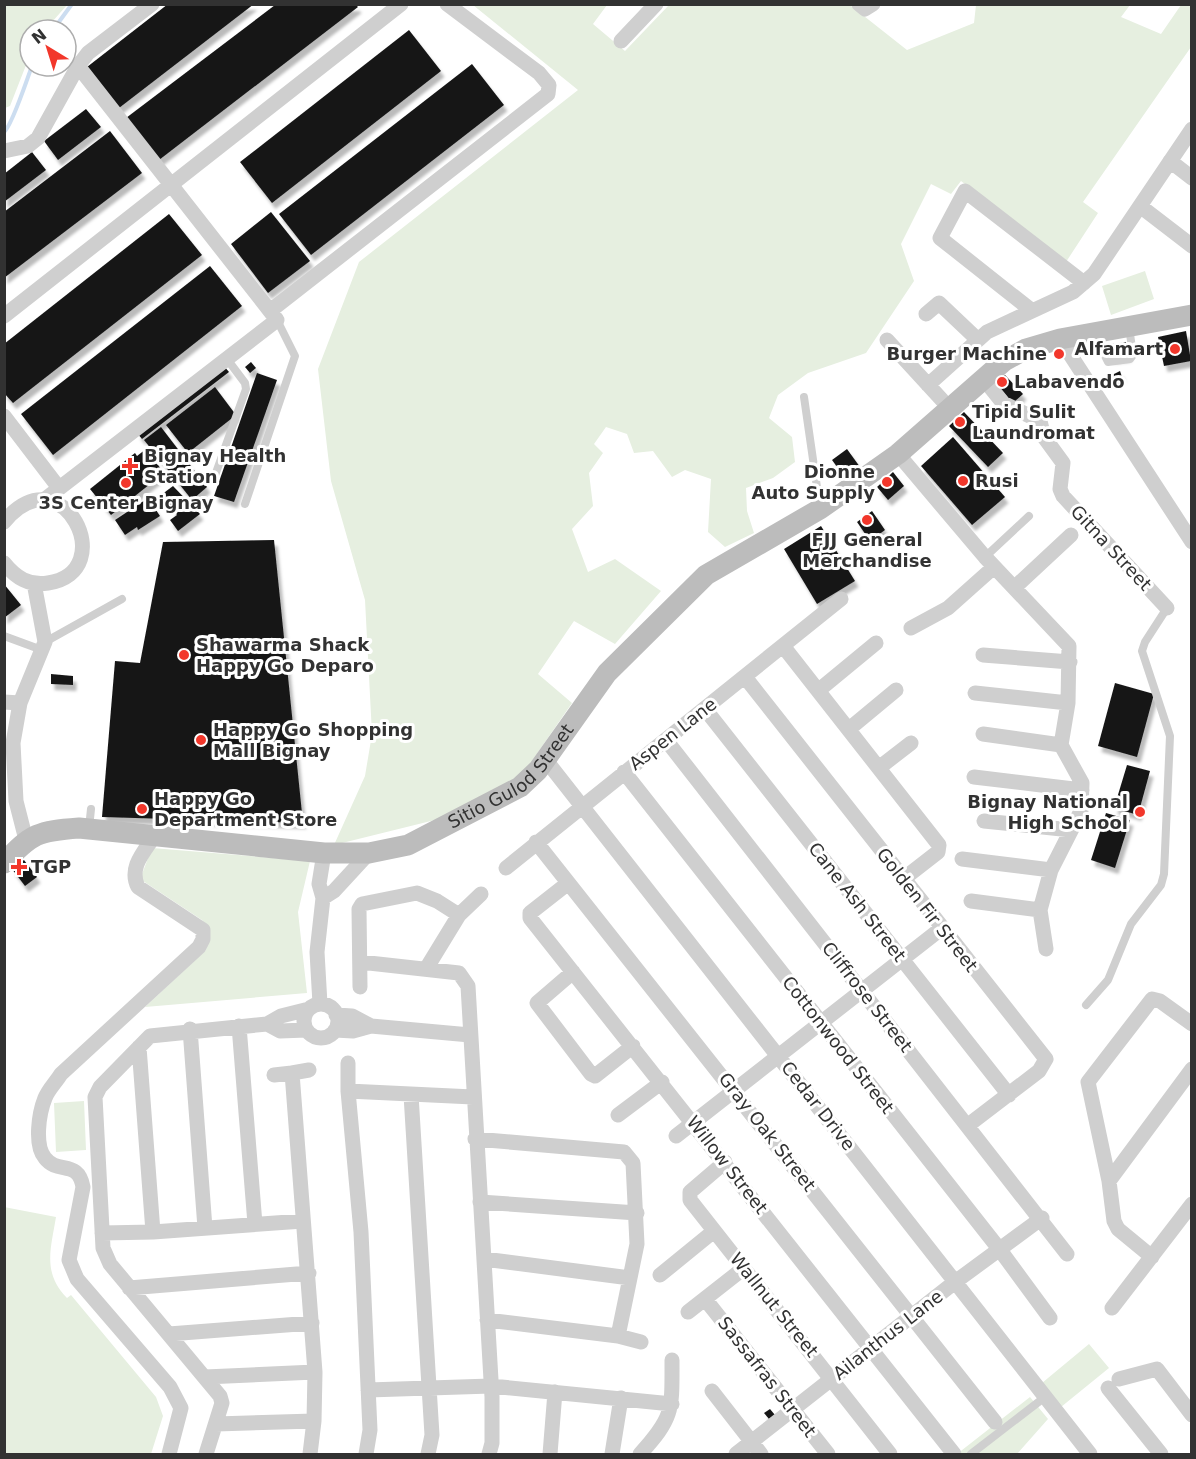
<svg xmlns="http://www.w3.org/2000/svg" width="1196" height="1459" viewBox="0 0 1196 1459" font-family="'DejaVu Sans',sans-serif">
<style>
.green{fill:#e6efe0}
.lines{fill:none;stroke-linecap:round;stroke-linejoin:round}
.stream{stroke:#ccddf0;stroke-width:4}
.building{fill:#191919;filter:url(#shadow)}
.lane{stroke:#cfcfcf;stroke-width:8}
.street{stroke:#cfcfcf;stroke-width:15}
.secondary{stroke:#bcbcbc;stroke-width:21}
.poi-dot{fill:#f2372b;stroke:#fff;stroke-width:2}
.labels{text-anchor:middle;stroke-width:6;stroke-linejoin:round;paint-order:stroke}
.poi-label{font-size:18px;font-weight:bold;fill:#323232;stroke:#fff;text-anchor:start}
.street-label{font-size:18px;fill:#323232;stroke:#fff}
</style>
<defs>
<filter id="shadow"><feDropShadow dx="3.5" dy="6" stdDeviation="1.5" flood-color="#0004"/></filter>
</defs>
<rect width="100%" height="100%" fill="#fff"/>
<path class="green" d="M 4,5 L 67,5 L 45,30 L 30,30 L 30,55 L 10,106 L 5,108 Z
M 473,5 L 607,5 L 593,24 L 625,51 L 669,5 L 850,5 L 907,50 L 974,23 L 976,5 L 1130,5 L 1121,17 L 1161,34 L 1181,5 L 1191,5 L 1191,47 L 1083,202 L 1098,213 L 1066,262 L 961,181 L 951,194 L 931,184 L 901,244 L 914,281 L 866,353 L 808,373 L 778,395 L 769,418 L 792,437 L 795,462 L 773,478 L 746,488 L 747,511 L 754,533 L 725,547 L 708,532 L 711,479 L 685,470 L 672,477 L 653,451 L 634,453 L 627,434 L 606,427 L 594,444 L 603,453 L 589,473 L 593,506 L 572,529 L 588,572 L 615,559 L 661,591 L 615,644 L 574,621 L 538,674 L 572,703 L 518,781 L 443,818 L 334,845 L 365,776 L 372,734 L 365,600 L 331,481 L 318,369 L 359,262 L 578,90 Z
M 1145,271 L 1154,299 L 1111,315 L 1102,286 Z
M 152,848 L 310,861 L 298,912 L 307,993 L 145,1007 L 206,950 L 209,929 L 202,920 L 140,879 Z
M 84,1101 L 86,1150 L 56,1152 L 54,1103 Z
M 4,1207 L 56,1217 C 51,1248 42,1273 67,1298 L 71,1295 L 156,1397 L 163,1416 L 151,1454 L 5,1454 Z
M 1089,1344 L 1109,1368 L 1061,1407 L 1042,1383 Z
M 1030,1397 L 1048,1419 L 1017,1454 L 957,1454 Z"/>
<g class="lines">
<path class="stream" d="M 53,30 L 72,4
M 4,132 C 12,126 27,79 32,66"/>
</g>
<path class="building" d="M 168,4 L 254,4 L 119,108 L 87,67 Z
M 275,5 L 356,5 L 358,7 L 159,160 L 126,118 Z
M 409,30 L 441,71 L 272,203 L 240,162 Z
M 472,64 L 504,105 L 311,255 L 279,214 Z
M 86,109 L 101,127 L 58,160 L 44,141 Z
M 110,131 L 142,173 L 4,278 L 4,212 Z
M 32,152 L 46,170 L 4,202 L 4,174 Z
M 271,212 L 310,261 L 268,293 L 231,244 Z
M 169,214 L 202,255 L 13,403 L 4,393 L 4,344 Z
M 210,266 L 242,306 L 53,455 L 21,414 Z
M 1186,331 L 1191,361 L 1164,366 L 1158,337 Z
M 1126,342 L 1128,356 L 1111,358 L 1109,344 Z
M 251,362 L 256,368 L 250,373 L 245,367 Z
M 224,366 L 229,372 L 142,439 L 137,433 Z
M 1120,371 L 1122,377 L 1114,380 L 1112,375 Z
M 257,373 L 277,380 L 234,502 L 214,496 Z
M 1005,375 L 1023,394 L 1013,403 L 995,383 Z
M 215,387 L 236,415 L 188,453 L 166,425 Z
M 964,412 L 1003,453 L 988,467 L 949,426 Z
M 161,427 L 207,487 L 192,500 L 144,440 Z
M 953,437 L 1005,497 L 972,525 L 921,466 Z
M 146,449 L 164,473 L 111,515 L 90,489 L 135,453 L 137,456 Z
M 847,449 L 860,467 L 845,478 L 832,460 Z
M 893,472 L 904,486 L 888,500 L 877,487 Z
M 173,486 L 200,514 L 178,531 L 170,520 L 177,515 L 161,495 Z
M 148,498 L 160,516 L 138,530 L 137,527 L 125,535 L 115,520 Z
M 872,511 L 885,530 L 870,541 L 857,522 Z
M 821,526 L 855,581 L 817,604 L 784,549 Z
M 274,540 L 303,823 L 102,817 L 115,661 L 140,663 L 163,542 Z
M 4,584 L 21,605 L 4,618 Z
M 51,674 L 73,676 L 73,685 L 51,684 Z
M 1115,683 L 1154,694 L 1137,757 L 1098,746 Z
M 1127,765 L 1150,771 L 1138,815 L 1114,808 Z
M 1106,813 L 1130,820 L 1115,868 L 1091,860 Z
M 24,860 L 37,877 L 25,886 L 12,869 Z
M 770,1409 L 775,1415 L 769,1419 L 764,1413 Z"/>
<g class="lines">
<path class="lane" d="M 1094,334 L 1108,362 L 1130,359 L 1133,355 L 1129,327
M 804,397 L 820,508
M 213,481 L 246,389 L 245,383 L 227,359
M 245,504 L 295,356 L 277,320
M 985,557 L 1029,516
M 4,636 L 42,650
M 45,642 L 122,599
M 89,828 L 91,809
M 1086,1005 L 1108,980 L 1131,924 L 1161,885 L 1164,874 L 1170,736 L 1142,651 L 1145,642 L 1167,608
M 971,1454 L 1045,1397"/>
<path class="street" d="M 859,4 L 865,9 L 873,4
M 621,41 L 656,4
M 4,151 L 28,146 L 38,138 L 78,66 L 88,53 L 152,4
M 1170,161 L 1192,178
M 1140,206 L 1192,246
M 1031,310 L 940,238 L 965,191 L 1084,283
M 270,311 L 548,94 L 549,85 L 539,73 L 447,4
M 926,314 L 939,303 L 977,339
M 4,316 L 401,4
M 1060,339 L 1192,542
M 887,340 L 942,400
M 983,378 L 1003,403 L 1040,421 L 1044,437 L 1063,463 L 1060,489 L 1063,496 L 1167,608
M 928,385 L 987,332 L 1073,292 L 1094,274 L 1192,129
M 4,416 L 59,488
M 898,454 L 985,557 L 1069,646 L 1068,703 L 1061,745 L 1082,783 L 1081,811 L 1051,870 L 1040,910 L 1046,949
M 44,500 L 277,320 L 78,66
M 4,522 C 62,451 122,572 48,583 C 29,586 16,578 4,563
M 1014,588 L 1071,535
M 911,628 L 948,608 L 994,567
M 783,646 L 939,845 L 938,852 L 902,880
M 983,655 L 1070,662
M 745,677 L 1046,1059 L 1039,1071 L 967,1126
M 819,690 L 876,643
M 975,693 L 1068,703
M 4,702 L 20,703
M 705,709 L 1009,1095
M 849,729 L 896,690
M 983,734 L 1061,745
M 666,740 L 1067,1254
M 545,759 L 1090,1454
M 880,767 L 911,743
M 624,772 L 1000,1250 L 1050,1318
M 974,777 L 1082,790
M 984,821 L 1071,830
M 155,835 C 145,851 128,867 138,887 L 203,930 L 203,939 L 199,947 L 61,1074 C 56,1082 48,1090 45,1098 C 39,1113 34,1145 45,1158 C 58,1175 78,1159 83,1187 L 69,1260 L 77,1279 L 170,1387 L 181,1408 L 169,1454
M 26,840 L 16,801 L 13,743 L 20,703 L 45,642 L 34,583
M 536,842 L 995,1422
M 962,859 L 1051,870
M 506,868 L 841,599
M 567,884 L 530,913 L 530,918 L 954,1454
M 323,898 L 334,891 L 369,853
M 971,901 L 1040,910
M 360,962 L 459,973 L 468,986 L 492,1397 L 492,1443 L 489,1454
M 426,969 L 459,915 L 481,894
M 573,972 L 537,1003 L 591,1074 L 595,1076 L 633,1046
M 360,987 L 359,909 L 362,904 L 417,893 L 437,901 L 459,915
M 320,1004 L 317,952 L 323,898 L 319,884 L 324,853
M304 1021a17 17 0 1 1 34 0a17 17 0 1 1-34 0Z
M 239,1026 L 255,1224
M 371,1026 L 470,1035
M 190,1029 L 205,1228
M 306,1030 L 280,1031 L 267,1024 L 281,1016 L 309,1009
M 335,1030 L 353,1031 L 371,1026 L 352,1016 L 336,1015
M 139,1047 L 153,1232
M 348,1063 L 348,1091
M 292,1073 L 309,1070
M 274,1075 L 292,1073 L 315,1372 L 314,1421 L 310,1454
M 411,1095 L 432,1435 L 428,1454
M 618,1115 L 662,1082
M 676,1136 L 942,928
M 475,1139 L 624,1152 L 633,1163 L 637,1244 L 618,1336
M 725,1162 L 690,1192 L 690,1200 L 890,1454
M 1109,1181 L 1192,1069
M 480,1202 L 637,1213
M 102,1233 L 153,1232 L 303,1221
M 1152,1257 L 1118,1229 L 1114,1221 L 1109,1181 L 1088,1082 L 1152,999 L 1160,1001 L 1192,1024
M 484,1259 L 630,1278
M 660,1275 L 714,1231
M 129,1288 L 309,1273
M 705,1299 L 828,1454
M 1112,1308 L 1192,1204
M 688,1312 L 744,1268
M 487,1320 L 618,1336 L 641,1342
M 169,1334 L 312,1323
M 205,1377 L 315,1372
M 1119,1379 L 1157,1369 L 1192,1415
M 1108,1388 L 1161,1454
M 368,1390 L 491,1386 L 672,1404
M 712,1391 L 761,1454
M 216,1424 L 314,1421
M 206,1454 L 222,1403 L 220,1396 L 110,1264 L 103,1248 L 95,1097 L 100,1087 L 150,1036 L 267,1024
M 366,1454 L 370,1430 L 361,1232 L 348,1091 L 473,1097
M 550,1454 L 555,1392
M 612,1454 L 621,1398
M 640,1454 C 674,1417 672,1410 672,1360
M 736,1454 L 955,1282 L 1042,1218"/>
<path class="secondary" id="s1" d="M 4,863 C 32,833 38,831 79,828 L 324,853 L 369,853 L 408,845 L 520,787 L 538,770 L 607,673 L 706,575 L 820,509 L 898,454 L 1004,361 L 1026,349 L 1060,339 L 1192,315"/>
</g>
<g class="poi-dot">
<circle cx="1175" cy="349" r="6"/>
<circle cx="1059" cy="354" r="6"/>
<circle cx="1002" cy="382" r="6"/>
<circle cx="960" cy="422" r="6"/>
<path d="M127 457h6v6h6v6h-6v6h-6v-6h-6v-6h6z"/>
<circle cx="963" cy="481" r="6"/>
<circle cx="887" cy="482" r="6"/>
<circle cx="126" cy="483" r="6"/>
<circle cx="867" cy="520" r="6"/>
<circle cx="184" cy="655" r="6"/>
<circle cx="201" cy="740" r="6"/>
<circle cx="142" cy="809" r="6"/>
<circle cx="1140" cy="812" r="6"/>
<path d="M16 858h6v6h6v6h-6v6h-6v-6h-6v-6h6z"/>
</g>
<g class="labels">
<g class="poi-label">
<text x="1163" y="355" text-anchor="end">Alfamart</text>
<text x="1047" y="360" text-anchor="end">Burger Machine</text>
<text x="1014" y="388">Labavendo</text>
<text x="972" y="418">Tipid Sulit<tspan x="972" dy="21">Laundromat</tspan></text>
<text x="144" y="462">Bignay Health<tspan x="144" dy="21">Station</tspan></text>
<text x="875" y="478" text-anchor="end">Dionne<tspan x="875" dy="21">Auto Supply</tspan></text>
<text x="975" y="487">Rusi</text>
<text x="126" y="509" text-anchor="middle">3S Center Bignay</text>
<text x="867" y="546" text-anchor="middle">FJJ General<tspan x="867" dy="21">Merchandise</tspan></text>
<text x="196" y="651">Shawarma Shack<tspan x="196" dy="21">Happy Go Deparo</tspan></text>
<text x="213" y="736">Happy Go Shopping<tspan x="213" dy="21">Mall Bignay</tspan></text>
<text x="154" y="805">Happy Go<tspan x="154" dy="21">Department Store</tspan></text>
<text x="1128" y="808" text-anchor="end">Bignay National<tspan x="1128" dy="21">High School</tspan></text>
<text x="31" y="873">TGP</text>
</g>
<g class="street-label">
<text transform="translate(1111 548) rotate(47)" y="6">Gitna Street</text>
<text transform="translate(673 734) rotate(-38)" y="6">Aspen Lane</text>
<text dy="6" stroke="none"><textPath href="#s1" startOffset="543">Sitio Gulod Street</textPath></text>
<text transform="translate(857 902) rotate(52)" y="6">Cane Ash Street</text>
<text transform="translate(927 910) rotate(52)" y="6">Golden Fir Street</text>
<text transform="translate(867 997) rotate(52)" y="6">Cliffrose Street</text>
<text transform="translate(838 1045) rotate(52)" y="6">Cottonwood Street</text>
<text transform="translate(818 1106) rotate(52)" y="6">Cedar Drive</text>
<text transform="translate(767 1132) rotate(52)" y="6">Gray Oak Street</text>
<text transform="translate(727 1165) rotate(52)" y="6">Willow Street</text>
<text transform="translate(774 1305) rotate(51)" y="6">Wallnut Street</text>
<text transform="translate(888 1335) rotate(-38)" y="6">Ailanthus Lane</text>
<text transform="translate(767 1377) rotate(52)" y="6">Sassafras Street</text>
</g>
</g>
<rect width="1196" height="1459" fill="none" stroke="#323232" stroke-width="12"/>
<g transform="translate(48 48) rotate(322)"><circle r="28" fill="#ffffff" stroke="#adadad" stroke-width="1.5"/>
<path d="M0-4.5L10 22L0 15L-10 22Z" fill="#f2372b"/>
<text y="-9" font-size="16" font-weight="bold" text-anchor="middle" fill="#323232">N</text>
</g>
</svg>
